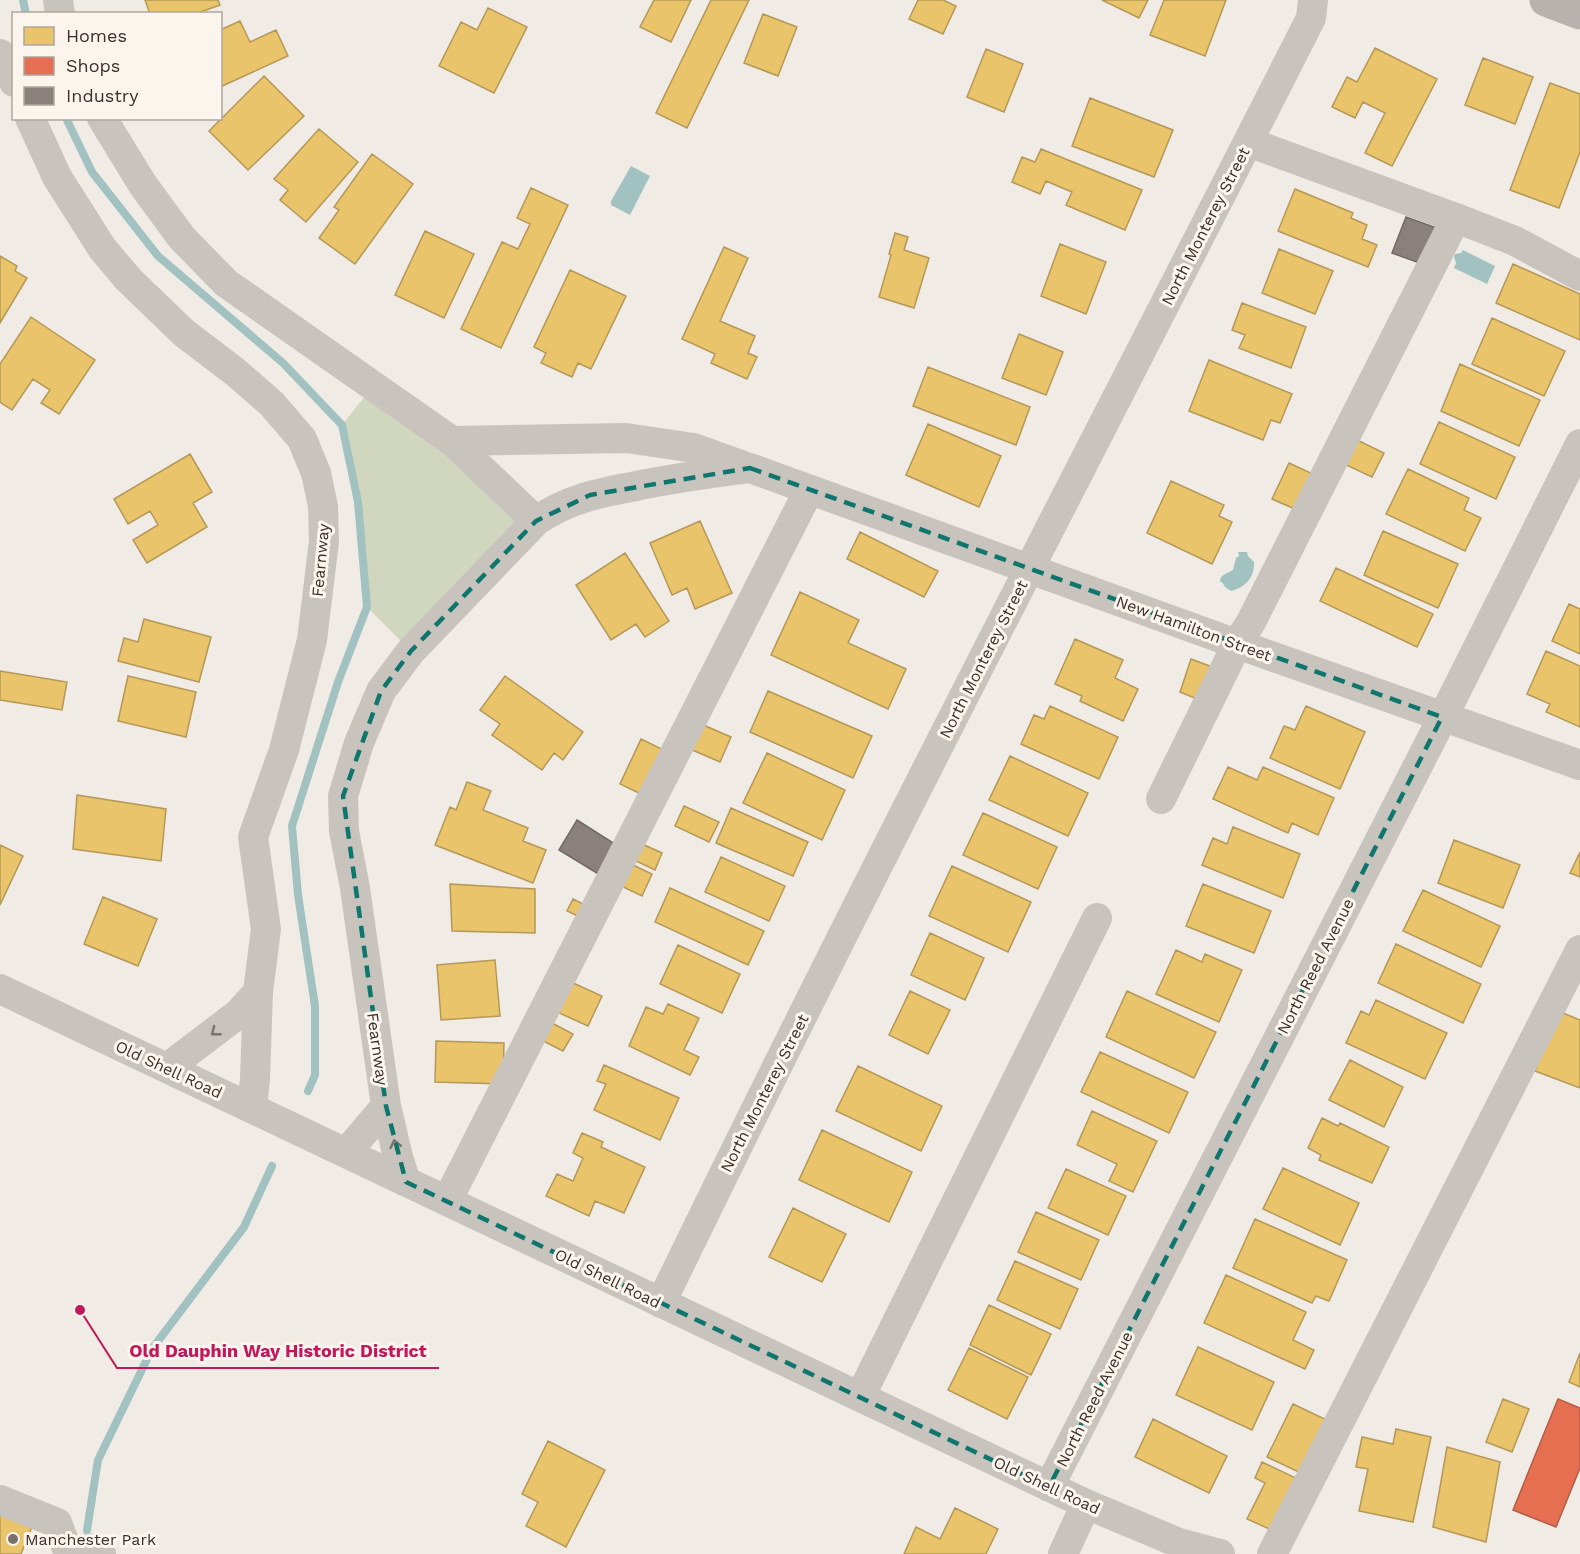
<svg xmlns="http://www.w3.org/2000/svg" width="1580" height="1554" viewBox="0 0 1580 1554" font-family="'Work Sans',sans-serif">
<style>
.green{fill:#d1d6bf}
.water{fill:#a1c2c1}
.homes{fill:#e9c46a;stroke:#b59857;stroke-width:1.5}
.shops{fill:#e76f51;stroke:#b35c46;stroke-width:1.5}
.industry{fill:#8a817c;stroke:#726964;stroke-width:1.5}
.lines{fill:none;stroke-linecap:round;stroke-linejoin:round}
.stream{stroke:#a1c2c1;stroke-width:8}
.minor{stroke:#c9c3be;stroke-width:30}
.major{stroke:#b8b1ad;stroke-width:33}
.oneway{stroke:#7b726d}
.marked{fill:none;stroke:#0f766e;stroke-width:4.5;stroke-dasharray:12 8;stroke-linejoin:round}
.poi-dot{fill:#7a716c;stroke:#fbf5ee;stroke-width:2}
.labels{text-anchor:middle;stroke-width:6;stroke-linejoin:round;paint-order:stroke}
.street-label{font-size:16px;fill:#3b302b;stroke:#fbf5ee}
.poi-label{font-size:16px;fill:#3b302b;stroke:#fbf5ee;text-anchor:start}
.leader{fill:none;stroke:#c2185b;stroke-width:2}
.callout-dot{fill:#c2185b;stroke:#fbf5ee;stroke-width:2}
.callout-label{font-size:18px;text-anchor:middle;font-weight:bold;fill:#c2185b;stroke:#fbf5ee;stroke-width:6;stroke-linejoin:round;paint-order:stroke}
</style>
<rect width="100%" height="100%" fill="#f0ebe5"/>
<path class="green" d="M 373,386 L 536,521 L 411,651 L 367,607 L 358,502 L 342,425 Z"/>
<path class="water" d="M 631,166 L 650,176 L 630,215 L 611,205 L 611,201 Z
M 1463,250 L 1495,266 L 1487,284 L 1454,268 L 1456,263 L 1454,257 L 1455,254 L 1461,253 Z
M 1238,552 L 1247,552 L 1248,556 L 1254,562 C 1255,577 1245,588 1231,591 L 1225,587 L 1222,582 L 1220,582 C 1220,574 1227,574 1233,570 L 1236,558 L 1239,556 Z"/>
<path class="homes" d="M 145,0 L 218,0 L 220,5 L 195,14 L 150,14 Z
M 654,0 L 691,0 L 671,42 L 640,27 Z
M 711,0 L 749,0 L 687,128 L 656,113 Z
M 918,0 L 943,0 L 956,6 L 943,34 L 909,19 Z
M 1102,0 L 1148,0 L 1139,18 Z
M 1164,0 L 1226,0 L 1205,56 L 1150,35 Z
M 488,8 L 527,27 L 494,93 L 439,66 L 461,22 L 477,30 Z
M 763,14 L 797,27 L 778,76 L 744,63 Z
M 240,21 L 250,42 L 276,30 L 288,56 L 220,87 L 220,30 Z
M 1375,48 L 1437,79 L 1392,166 L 1365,153 L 1385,113 L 1363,102 L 1355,118 L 1332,107 L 1347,77 L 1357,82 Z
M 986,49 L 1023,64 L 1004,112 L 967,97 Z
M 1483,58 L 1533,77 L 1515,124 L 1465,105 Z
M 264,76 L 304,116 L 248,170 L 209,131 Z
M 1550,83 L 1580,94 L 1580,152 L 1559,208 L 1510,190 Z
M 1090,98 L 1173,130 L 1154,177 L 1072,146 Z
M 319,129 L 358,162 L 306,222 L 280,200 L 288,190 L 274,179 Z
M 1041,149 L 1142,190 L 1125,230 L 1066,205 L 1072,192 L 1046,181 L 1040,194 L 1012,182 L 1022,157 L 1035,162 Z
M 372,154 L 413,184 L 355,264 L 319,238 L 339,210 L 334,207 Z
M 531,188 L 568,205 L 501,348 L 461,329 L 502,242 L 518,249 L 530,224 L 517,218 Z
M 1295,189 L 1353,213 L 1351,218 L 1367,225 L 1362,239 L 1377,245 L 1368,267 L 1278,231 Z
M 425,231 L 474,254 L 444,318 L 395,295 Z
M 895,233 L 908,237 L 904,250 L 929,258 L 914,308 L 879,297 L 891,255 L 889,254 Z
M 1060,244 L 1106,262 L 1086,314 L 1041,296 Z
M 724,247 L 748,258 L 720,321 L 755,336 L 748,353 L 757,357 L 747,379 L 711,363 L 715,354 L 682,339 Z
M 1279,249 L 1333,271 L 1315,314 L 1262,293 Z
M 0,256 L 17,266 L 15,271 L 27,278 L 0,323 Z
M 1513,264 L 1580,294 L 1580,340 L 1496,303 Z
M 570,270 L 626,296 L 591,369 L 578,363 L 572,377 L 541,363 L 546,353 L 534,347 Z
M 1242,303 L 1306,327 L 1291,368 L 1239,348 L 1245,335 L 1232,330 Z
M 31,317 L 95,360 L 59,414 L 41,403 L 50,390 L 33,379 L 12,410 L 0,402 L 0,364 Z
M 1492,318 L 1565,351 L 1544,396 L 1472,364 Z
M 1019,334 L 1063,352 L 1046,395 L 1002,378 Z
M 1209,360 L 1292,394 L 1280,423 L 1271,420 L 1263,440 L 1189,411 Z
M 1460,364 L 1540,400 L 1519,446 L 1441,411 Z
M 928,367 L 1030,407 L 1016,445 L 913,406 Z
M 1439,422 L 1515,457 L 1496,499 L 1420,464 Z
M 928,424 L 1001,456 L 979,507 L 906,475 Z
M 1355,439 L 1384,453 L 1372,477 L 1344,464 Z
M 190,454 L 212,492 L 193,503 L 207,527 L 147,563 L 133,540 L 158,525 L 150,511 L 128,524 L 114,499 Z
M 1289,463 L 1313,474 L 1297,510 L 1272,499 Z
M 1408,469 L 1469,498 L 1464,510 L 1481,518 L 1465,551 L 1386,514 Z
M 1171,481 L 1224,505 L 1219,516 L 1232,522 L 1212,564 L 1147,533 Z
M 700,521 L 732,593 L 695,609 L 687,588 L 672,595 L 650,543 Z
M 1383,531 L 1458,564 L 1438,608 L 1364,575 Z
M 860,532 L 938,571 L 924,597 L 847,559 Z
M 625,553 L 669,621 L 645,637 L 636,624 L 611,640 L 576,585 Z
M 1336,568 L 1433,614 L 1417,647 L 1320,601 Z
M 800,592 L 859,620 L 848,643 L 906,669 L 888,709 L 771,655 Z
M 1569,604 L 1580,609 L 1580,654 L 1552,641 Z
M 144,619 L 211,637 L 199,682 L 118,661 L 124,638 L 138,642 Z
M 1075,639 L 1123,660 L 1115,678 L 1138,689 L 1123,721 L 1080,701 L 1082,696 L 1055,684 Z
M 1546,651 L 1580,666 L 1580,727 L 1546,712 L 1550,704 L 1527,694 Z
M 1191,659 L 1215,668 L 1202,701 L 1180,692 Z
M 0,671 L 67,682 L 62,710 L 0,700 Z
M 128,676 L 196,692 L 186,737 L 118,721 Z
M 505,676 L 583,732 L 563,760 L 554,753 L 542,770 L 492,735 L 500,724 L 480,710 Z
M 768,691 L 872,736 L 853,778 L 750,732 Z
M 1050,706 L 1118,737 L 1099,779 L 1021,744 L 1034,715 L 1044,719 Z
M 1306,706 L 1365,732 L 1340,789 L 1270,758 L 1284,726 L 1295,730 Z
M 701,724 L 731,737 L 720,762 L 690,749 Z
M 641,739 L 668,752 L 647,797 L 620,784 Z
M 767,753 L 845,790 L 822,840 L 743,803 Z
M 1010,756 L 1088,793 L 1068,836 L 989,800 Z
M 1228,767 L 1257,780 L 1263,767 L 1334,798 L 1318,835 L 1292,823 L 1288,833 L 1213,799 Z
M 467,782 L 491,791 L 483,810 L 528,828 L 523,841 L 546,850 L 533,883 L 435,845 L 450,807 L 456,810 Z
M 77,795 L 166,809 L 161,861 L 73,849 Z
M 684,806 L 719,822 L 709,842 L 675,826 Z
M 731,808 L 808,842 L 793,876 L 716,843 Z
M 983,813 L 1057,847 L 1038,889 L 963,855 Z
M 1233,827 L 1300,854 L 1283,898 L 1202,865 L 1213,838 L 1227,844 Z
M 1454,840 L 1520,865 L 1503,908 L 1438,883 Z
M 642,844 L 662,853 L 655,870 L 634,860 Z
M 0,845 L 23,856 L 0,905 Z
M 1580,852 L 1580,877 L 1570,873 Z
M 721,857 L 785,886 L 769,921 L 705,892 Z
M 631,864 L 652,874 L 642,896 L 621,886 Z
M 952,866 L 1031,902 L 1008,952 L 929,916 Z
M 450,884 L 535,889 L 535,933 L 452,931 Z
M 1203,884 L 1271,911 L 1254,953 L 1186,926 Z
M 670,888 L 764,931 L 748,965 L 655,922 Z
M 1423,890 L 1500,926 L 1481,967 L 1403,931 Z
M 103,897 L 157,919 L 138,966 L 84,944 Z
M 573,899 L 585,905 L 580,917 L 567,911 Z
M 930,933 L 984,958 L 965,1000 L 911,975 Z
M 1396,944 L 1481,984 L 1463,1023 L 1378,983 Z
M 678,945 L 740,974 L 722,1013 L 660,984 Z
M 1176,950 L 1202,962 L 1205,954 L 1242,970 L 1219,1022 L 1156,994 Z
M 495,960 L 500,1016 L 441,1020 L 437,965 Z
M 571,982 L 602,996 L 588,1026 L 557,1012 Z
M 910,991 L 950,1010 L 928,1054 L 889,1035 Z
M 1127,991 L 1216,1032 L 1194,1078 L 1106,1037 Z
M 1376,1000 L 1447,1033 L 1425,1079 L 1346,1043 L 1361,1011 L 1369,1015 Z
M 668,1004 L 699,1018 L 684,1050 L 699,1057 L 690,1075 L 629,1046 L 646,1007 L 663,1014 Z
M 1558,1011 L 1580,1020 L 1580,1088 L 1535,1071 Z
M 552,1023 L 573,1034 L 563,1051 L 543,1041 Z
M 436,1041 L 504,1043 L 503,1084 L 435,1082 Z
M 1100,1052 L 1188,1092 L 1169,1133 L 1081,1092 Z
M 1350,1060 L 1403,1087 L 1384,1127 L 1329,1100 Z
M 604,1065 L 679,1098 L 660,1140 L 594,1110 L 606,1084 L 597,1081 Z
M 858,1066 L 942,1106 L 921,1151 L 836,1111 Z
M 1092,1111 L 1157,1141 L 1133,1192 L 1109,1181 L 1117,1164 L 1077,1145 Z
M 1322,1118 L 1338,1126 L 1340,1123 L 1389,1147 L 1372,1183 L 1319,1160 L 1321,1155 L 1308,1148 Z
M 822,1130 L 912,1172 L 889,1222 L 799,1180 Z
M 582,1133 L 603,1142 L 601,1147 L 645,1167 L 624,1213 L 595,1201 L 589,1216 L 546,1196 L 557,1174 L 573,1181 L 583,1158 L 573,1153 Z
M 1283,1168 L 1359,1203 L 1340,1245 L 1263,1209 Z
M 1066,1169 L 1126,1196 L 1108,1235 L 1048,1208 Z
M 793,1208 L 846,1234 L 822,1282 L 769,1257 Z
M 1036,1212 L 1099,1240 L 1081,1280 L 1018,1252 Z
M 1255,1219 L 1347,1260 L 1329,1301 L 1316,1296 L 1312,1303 L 1233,1268 Z
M 1015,1261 L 1078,1289 L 1060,1329 L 997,1300 Z
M 1226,1275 L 1306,1312 L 1293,1340 L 1314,1350 L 1305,1369 L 1204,1323 Z
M 989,1305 L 1051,1334 L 1031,1375 L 970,1345 Z
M 1198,1347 L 1274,1382 L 1252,1430 L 1176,1395 Z
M 969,1348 L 1028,1377 L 1007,1419 L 948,1390 Z
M 1580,1353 L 1580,1387 L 1569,1382 Z
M 1503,1399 L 1529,1409 L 1512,1452 L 1486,1442 Z
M 1293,1404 L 1329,1421 L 1303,1474 L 1267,1457 Z
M 1153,1419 L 1227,1456 L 1209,1493 L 1135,1457 Z
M 1396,1429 L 1431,1437 L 1413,1522 L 1359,1511 L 1368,1469 L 1356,1467 L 1362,1437 L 1393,1444 Z
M 548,1441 L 605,1470 L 566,1547 L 526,1526 L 538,1502 L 522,1494 Z
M 1447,1447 L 1500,1462 L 1486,1542 L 1433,1527 Z
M 1262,1462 L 1300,1480 L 1274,1531 L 1247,1519 L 1265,1483 L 1255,1478 Z
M 955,1508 L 998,1529 L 986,1554 L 904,1554 L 916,1527 L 940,1539 Z
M 0,1511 L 33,1524 L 21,1554 L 0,1554 Z"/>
<path class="shops" d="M 1558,1399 L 1580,1408 L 1580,1468 L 1556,1527 L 1513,1510 Z"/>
<path class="industry" d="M 1406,217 L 1442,230 L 1428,266 L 1392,253 Z
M 577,820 L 618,846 L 600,875 L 559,850 Z"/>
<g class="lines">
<path class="stream" d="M 23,0 L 26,14
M 66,118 L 92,172 L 158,256 L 283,363 L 342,425 L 358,502 L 367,607 L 338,682 L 292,826 L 298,895 L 315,1006 L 315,1075 L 308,1091
M 87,1530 L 98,1460 L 152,1349 L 244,1227 L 272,1166"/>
<path class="minor" d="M 58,0 L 60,14
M 0,54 L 14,82
M 30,118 L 57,177 L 102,248 L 128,279 L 184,333 L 234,371 L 271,403 L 302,439 L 316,473 L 323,506 L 324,541 L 312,640 L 284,750 L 253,837 L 266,929 L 258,992 L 255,1079 L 252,1108
M 102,118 L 143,185 L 182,238 L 226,283 L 452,441 L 536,521
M 1456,218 L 1515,241 L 1580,276
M 452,441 L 626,438 L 694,448 L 744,466
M 1161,799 L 1237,644 L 1251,622 L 1456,218 L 1248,142
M 0,989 L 1086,1504 L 1179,1543 L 1220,1554
M 167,1068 L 238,1014 L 258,992
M 346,1153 L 386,1106
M 406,1182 L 398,1157 L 386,1106 L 355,888 L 344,831 L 343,796 L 359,743 L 381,691 L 411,651 L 536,521 C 568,499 598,493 636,486 C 674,478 712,473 750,468 L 1237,644 L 1580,765
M 447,1201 L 809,490
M 661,1303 C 870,871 1094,446 1311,18 L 1313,0
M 860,1397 L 1097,918
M 1049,1487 L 1454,695 L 1580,444
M 0,1500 L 57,1523 L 69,1554
M 69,1554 L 89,1548 L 101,1554
M 1063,1554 L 1086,1504
M 1272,1554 L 1580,950"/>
<path class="major" d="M 1546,0 L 1580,13"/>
</g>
<defs><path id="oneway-chevron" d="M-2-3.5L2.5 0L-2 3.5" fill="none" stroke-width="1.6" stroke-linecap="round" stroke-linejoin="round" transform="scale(1.5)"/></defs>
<g class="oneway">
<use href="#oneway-chevron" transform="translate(215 1032) rotate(142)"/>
<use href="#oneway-chevron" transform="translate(395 1144) rotate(-103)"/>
</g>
<path class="marked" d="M 750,468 L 1442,717 L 1049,1487 L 406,1182 L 386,1106 L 343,796 L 381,691 L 411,651 L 536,521 L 590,495 Z"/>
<circle class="poi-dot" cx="13" cy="1539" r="6"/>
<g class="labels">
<g class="street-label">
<text transform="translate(1205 226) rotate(-63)" y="6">North Monterey Street</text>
<text transform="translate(320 560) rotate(-85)" y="6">Fearnway</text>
<text transform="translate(1194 628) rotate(20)" y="6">New Hamilton Street</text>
<text transform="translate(983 659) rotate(-63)" y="6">North Monterey Street</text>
<text transform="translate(1315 966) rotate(-63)" y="6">North Reed Avenue</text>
<text transform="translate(378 1049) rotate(82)" y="6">Fearnway</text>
<text transform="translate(169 1069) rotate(25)" y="6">Old Shell Road</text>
<text transform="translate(764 1093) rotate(-63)" y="6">North Monterey Street</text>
<text transform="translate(608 1278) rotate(26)" y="6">Old Shell Road</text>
<text transform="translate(1094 1399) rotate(-63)" y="6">North Reed Avenue</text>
<text transform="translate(1047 1485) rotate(25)" y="6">Old Shell Road</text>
</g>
<g class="poi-label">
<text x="25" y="1545">Manchester Park</text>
</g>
</g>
<path class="leader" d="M80 1310L117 1368H439"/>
<circle class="callout-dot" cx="80" cy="1310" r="6"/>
<g class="callout-label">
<text x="278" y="1357">Old Dauphin Way Historic District</text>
</g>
<rect x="12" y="12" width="210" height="108" fill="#fbf5ee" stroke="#aea6a0" stroke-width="1.5"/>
<rect x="24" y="27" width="30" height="18" fill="#e9c46a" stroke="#aea6a0" stroke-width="1.5"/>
<text x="66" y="42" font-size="18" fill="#3b302b">Homes</text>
<rect x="24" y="57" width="30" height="18" fill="#e76f51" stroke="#aea6a0" stroke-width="1.5"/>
<text x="66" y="72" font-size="18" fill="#3b302b">Shops</text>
<rect x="24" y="87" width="30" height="18" fill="#8a817c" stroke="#aea6a0" stroke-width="1.5"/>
<text x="66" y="102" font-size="18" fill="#3b302b">Industry</text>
</svg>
